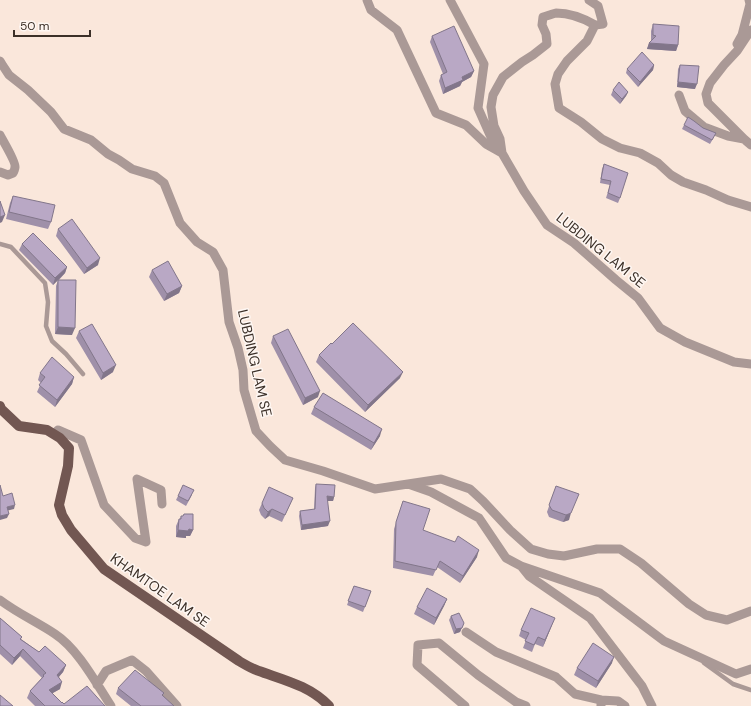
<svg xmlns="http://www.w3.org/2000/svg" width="751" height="706" viewBox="0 0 751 706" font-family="'DM Sans',sans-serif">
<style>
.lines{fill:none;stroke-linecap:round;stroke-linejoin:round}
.service{stroke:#aa9996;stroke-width:4.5}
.minor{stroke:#aa9996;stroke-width:9}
.primary{stroke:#725752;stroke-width:10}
.wall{fill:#9f90a9}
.shaded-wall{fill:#82768a}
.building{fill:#b9a8c5;stroke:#82768a}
.labels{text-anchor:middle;stroke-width:3;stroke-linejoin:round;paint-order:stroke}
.street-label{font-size:14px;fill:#3c3028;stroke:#fef7f3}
</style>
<rect width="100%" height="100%" fill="#fae7db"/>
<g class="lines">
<path class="service" d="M 0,244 L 11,247 L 45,283 L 48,302 L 46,326 L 52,341 L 66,354 L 83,374
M 704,663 L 733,684 L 751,690"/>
<path class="minor" d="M 367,0 L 371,10 L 397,30 L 436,113 L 466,125 L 486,144 L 502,153
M 450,0 L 484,64 L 478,108 L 490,135 L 500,150
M 589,0 L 598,6 L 603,24 L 595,25
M 751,30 L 737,51 L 724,65 L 710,83 L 706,94 L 708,103 L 744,139 L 751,145
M 737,44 L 742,35 L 750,4 L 749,0
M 0,61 L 3,66 L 9,75 L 28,90 L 51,112 L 64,129 L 91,140 L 108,154 L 119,160 L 132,169 L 155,176 L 164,183 L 180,223 L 197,242 L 213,252 L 223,270 L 229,322 L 238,348 L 243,370 L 244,390 L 256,431 L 270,446 L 285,460 L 323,471 L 375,489 L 441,479 L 470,489 L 483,501 L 510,530 L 531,549 L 548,554 L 564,556 L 597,549 L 620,549 L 641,563 L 689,604 L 706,615 L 727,620 L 751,611
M 679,95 L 685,111 L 704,127 L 728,136 L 744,139
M 0,135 C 3,141 16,162 15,167 C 15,168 14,172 13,173 L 8,175 L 0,172
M 751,207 L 728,200 L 706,190 L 683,182 L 671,175 L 658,163 L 640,153 L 620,148 L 602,139 L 581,122 L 559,108 L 555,84 L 558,74 L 567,61 L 587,41 L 595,25 C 583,18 570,13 556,13 C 552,14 547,16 543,17 L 542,25 L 546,34 L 547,44 L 533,55 L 522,62 L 503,77 L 493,95 L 491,107 L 494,126 L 500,139 L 502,153 L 524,191 L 547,225 L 574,243 L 616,280 L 638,298 L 660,328 L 685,342 L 734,362 L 751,364
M 54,434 L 58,430 L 81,440 L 104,505 L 135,538 L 146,542 L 137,479 L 161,490 L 162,504
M 411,485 L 431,492 L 479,518 L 506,558 L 521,566 L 529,576 L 590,618 L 642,686 L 652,706
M 521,566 L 600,593 L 664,641 L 736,674 L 751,669
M 0,600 C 17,613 37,622 55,634 C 78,649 96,683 111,706
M 466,632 L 496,652 L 556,677 L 575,694 L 601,700
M 97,685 L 106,671 L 132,660 L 146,671 L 177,706
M 465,706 L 417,665 L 418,645 L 439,643 L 478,675 L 516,702 L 526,706
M 601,706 L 601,700 L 618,701 L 625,706"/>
<path class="primary" d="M 0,406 L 1,409 L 19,426 L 47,430 L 60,438 L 69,448 L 68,466 L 59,505 L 62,515 L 71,530 L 104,569 L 239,661 C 246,665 252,669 259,671 C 284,680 310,686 329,706"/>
</g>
<path class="wall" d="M 653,24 L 678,45 L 676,51 L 647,49 L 649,43 L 651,41 L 651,31 Z
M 432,36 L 474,71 L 471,77 L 462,82 L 460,86 L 443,94 L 439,81 L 441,75 L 443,74 L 430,42 Z
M 654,65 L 653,70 L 638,87 L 626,73 L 627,69 Z
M 680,65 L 695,89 L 677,87 L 678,69 Z
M 613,90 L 628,92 L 626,96 L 620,104 L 611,95 Z
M 684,125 L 714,137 L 710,144 L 682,129 Z
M 604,164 L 620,198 L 618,203 L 606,198 L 610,185 L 600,183 L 602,169 Z
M 13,196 L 51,222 L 48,229 L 6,219 L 10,203 Z
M 58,229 L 98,265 L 84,274 L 56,236 Z
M 22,244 L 67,267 L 65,273 L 59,280 L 72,335 L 55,334 L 56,286 L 58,280 L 53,285 L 19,250 Z
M 152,270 L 182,286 L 179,293 L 164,301 L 149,277 Z
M 79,331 L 113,372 L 101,380 L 76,338 Z
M 273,336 L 318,397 L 303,405 L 271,343 Z
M 332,344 L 400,378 L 365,412 L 316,362 L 319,355 Z
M 40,373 L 74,377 L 72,384 L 55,407 L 37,392 L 41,383 L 38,380 Z
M 314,407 L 380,436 L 371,450 L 311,414 Z
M 316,484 L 334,497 L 333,501 L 327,501 L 328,526 L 301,530 L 299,516 L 300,511 L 314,510 L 315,488 Z
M 556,486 L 569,520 L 563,522 L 549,517 L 547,512 Z
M 192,495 L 186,506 L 176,500 L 178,496 Z
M 293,498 L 282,522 L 269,516 L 265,519 L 261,515 L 259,510 L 262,503 Z
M 403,501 L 423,530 L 477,557 L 460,583 L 437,567 L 433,576 L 393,568 L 394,529 Z
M 184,514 L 193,530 L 190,536 L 186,536 L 186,538 L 176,537 L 176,526 L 179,519 L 180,519 L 181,516 L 183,516 Z
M 354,586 L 371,591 L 363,612 L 347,605 Z
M 447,599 L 444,606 L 434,625 L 414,614 L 417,607 Z
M 451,616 L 462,627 L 460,632 L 454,634 L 449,620 Z
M 0,618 L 22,637 L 21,639 L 39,652 L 66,665 L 63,672 L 59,677 L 60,689 L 52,693 L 62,703 L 64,704 L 105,706 L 35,706 L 27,698 L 30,691 L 42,678 L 20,656 L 12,665 L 0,654 Z
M 552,625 L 543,647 L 535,644 L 532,652 L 523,648 L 526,640 L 519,636 L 521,630 Z
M 612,663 L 596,688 L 574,675 L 577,668 Z
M 118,688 L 164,693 L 163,696 L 174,706 L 131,706 L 116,694 Z"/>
<path class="shaded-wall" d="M 649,43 L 678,45 L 676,51 L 647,49 Z
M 654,65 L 653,70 L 638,87 L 640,82 Z
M 474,71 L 471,77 L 462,82 L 460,86 L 443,94 L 445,88 L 462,77 Z
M 678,82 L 697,84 L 695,89 L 677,87 Z
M 628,92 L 626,96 L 620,104 L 622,99 Z
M 5,215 L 2,222 L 0,223 L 0,217 Z
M 100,258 L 98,265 L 84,274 L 87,268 Z
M 67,267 L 65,273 L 53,285 L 55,278 Z
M 182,286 L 179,293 L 164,301 L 167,294 Z
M 58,327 L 75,328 L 72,335 L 55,334 Z
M 116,365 L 113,372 L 101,380 L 103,373 Z
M 403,372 L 400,378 L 365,412 L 368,405 Z
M 74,377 L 72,384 L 55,407 L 57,400 Z
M 320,391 L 318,397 L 303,405 L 305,398 Z
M 382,429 L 380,436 L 371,450 L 374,443 Z
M 327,496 L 334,497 L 333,501 L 325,501 Z
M 15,505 L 14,509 L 6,511 L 7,507 Z
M 272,509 L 269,516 L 265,519 L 268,512 Z
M 571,513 L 569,520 L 563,522 L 566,515 Z
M 9,514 L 7,518 L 0,520 L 0,516 Z
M 330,521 L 328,526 L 301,530 L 302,525 Z
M 189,529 L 193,530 L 190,536 L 186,536 L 186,538 L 176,537 L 178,530 Z
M 479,550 L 477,557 L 460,583 L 463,576 Z
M 447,599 L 444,606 L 434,625 L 436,618 Z
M 555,618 L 552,625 L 543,647 L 545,640 Z
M 464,623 L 460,632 L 454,634 L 456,629 Z
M 23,649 L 20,656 L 12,665 L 14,658 Z
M 614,657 L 612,663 L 596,688 L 598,681 Z
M 66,665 L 63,672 L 54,682 L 57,675 Z
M 62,682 L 60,689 L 46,697 L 49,690 Z"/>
<path class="building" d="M 653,24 L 679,26 L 678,45 L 649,43 L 656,36 L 653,35 Z
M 454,26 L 474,71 L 462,77 L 463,80 L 445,88 L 441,75 L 447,72 L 432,36 Z
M 642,52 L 654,65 L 640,82 L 627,69 Z
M 680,65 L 699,66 L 697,84 L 678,82 Z
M 619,82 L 628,92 L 622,99 L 613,90 Z
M 688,117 L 694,121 L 703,128 L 716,133 L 712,140 L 684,125 Z
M 604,164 L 628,173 L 620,198 L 608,193 L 611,181 L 601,179 Z
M 13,196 L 55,205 L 51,222 L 9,212 Z
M 0,201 L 5,215 L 0,217 Z
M 72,219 L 100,258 L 87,268 L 58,229 Z
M 33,233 L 67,267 L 55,278 L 22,244 Z
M 168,261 L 182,286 L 167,294 L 152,270 Z
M 58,280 L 76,280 L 75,328 L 58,327 Z
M 353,323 L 403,372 L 368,405 L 319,355 L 331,343 L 332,344 Z
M 92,324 L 116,365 L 103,373 L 79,331 Z
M 288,329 L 320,391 L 305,398 L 273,336 Z
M 52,357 L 74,377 L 57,400 L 39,385 L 45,377 L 40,373 Z
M 323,393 L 382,429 L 374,443 L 314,407 Z
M 316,484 L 335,485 L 334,497 L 327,496 L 330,521 L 302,525 L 300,511 L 315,509 Z
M 0,485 L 3,496 L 12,493 L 15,505 L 7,507 L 9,514 L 0,516 Z
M 183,485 L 194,490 L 188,501 L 178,496 Z
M 556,486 L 579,494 L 571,513 L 566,515 L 552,510 L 549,505 Z
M 269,487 L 293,498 L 285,515 L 272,509 L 268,512 L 264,508 L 262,503 Z
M 403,501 L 430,509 L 423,530 L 455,542 L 458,536 L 479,550 L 463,576 L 440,561 L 436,570 L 395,561 L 396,522 Z
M 184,514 L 193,514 L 193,530 L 189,529 L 188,531 L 178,530 L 179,519 L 181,519 L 181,516 L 183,516 Z
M 354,586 L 371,591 L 365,607 L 348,601 Z
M 427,588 L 447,599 L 436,618 L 417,607 Z
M 531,608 L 555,618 L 545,640 L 538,637 L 534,645 L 525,641 L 529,633 L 521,630 Z
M 459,613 L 464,623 L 462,628 L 456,629 L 451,616 Z
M 0,618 L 22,637 L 20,639 L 39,652 L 45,646 L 66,665 L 57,675 L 62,682 L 49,690 L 62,703 L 62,702 L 64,704 L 87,686 L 105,706 L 45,706 L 30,691 L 44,676 L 43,675 L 46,673 L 23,649 L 14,658 L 0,645 Z
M 593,643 L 614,657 L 598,681 L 577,668 Z
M 135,670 L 164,693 L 162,695 L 174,706 L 141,706 L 118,688 Z
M 0,695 L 13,706 L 0,706 Z"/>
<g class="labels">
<g class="street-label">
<text transform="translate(601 250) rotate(39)" y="5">LUBDING LAM SE</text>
<text transform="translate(255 363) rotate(77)" y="5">LUBDING LAM SE</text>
<text transform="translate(160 590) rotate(35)" y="5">KHAMTOE LAM SE</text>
</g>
</g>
<path d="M14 30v6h76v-6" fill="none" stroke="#3c3028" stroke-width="2"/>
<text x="20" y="30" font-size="12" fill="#3c3028" stroke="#fef7f3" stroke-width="3" paint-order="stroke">50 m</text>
</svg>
